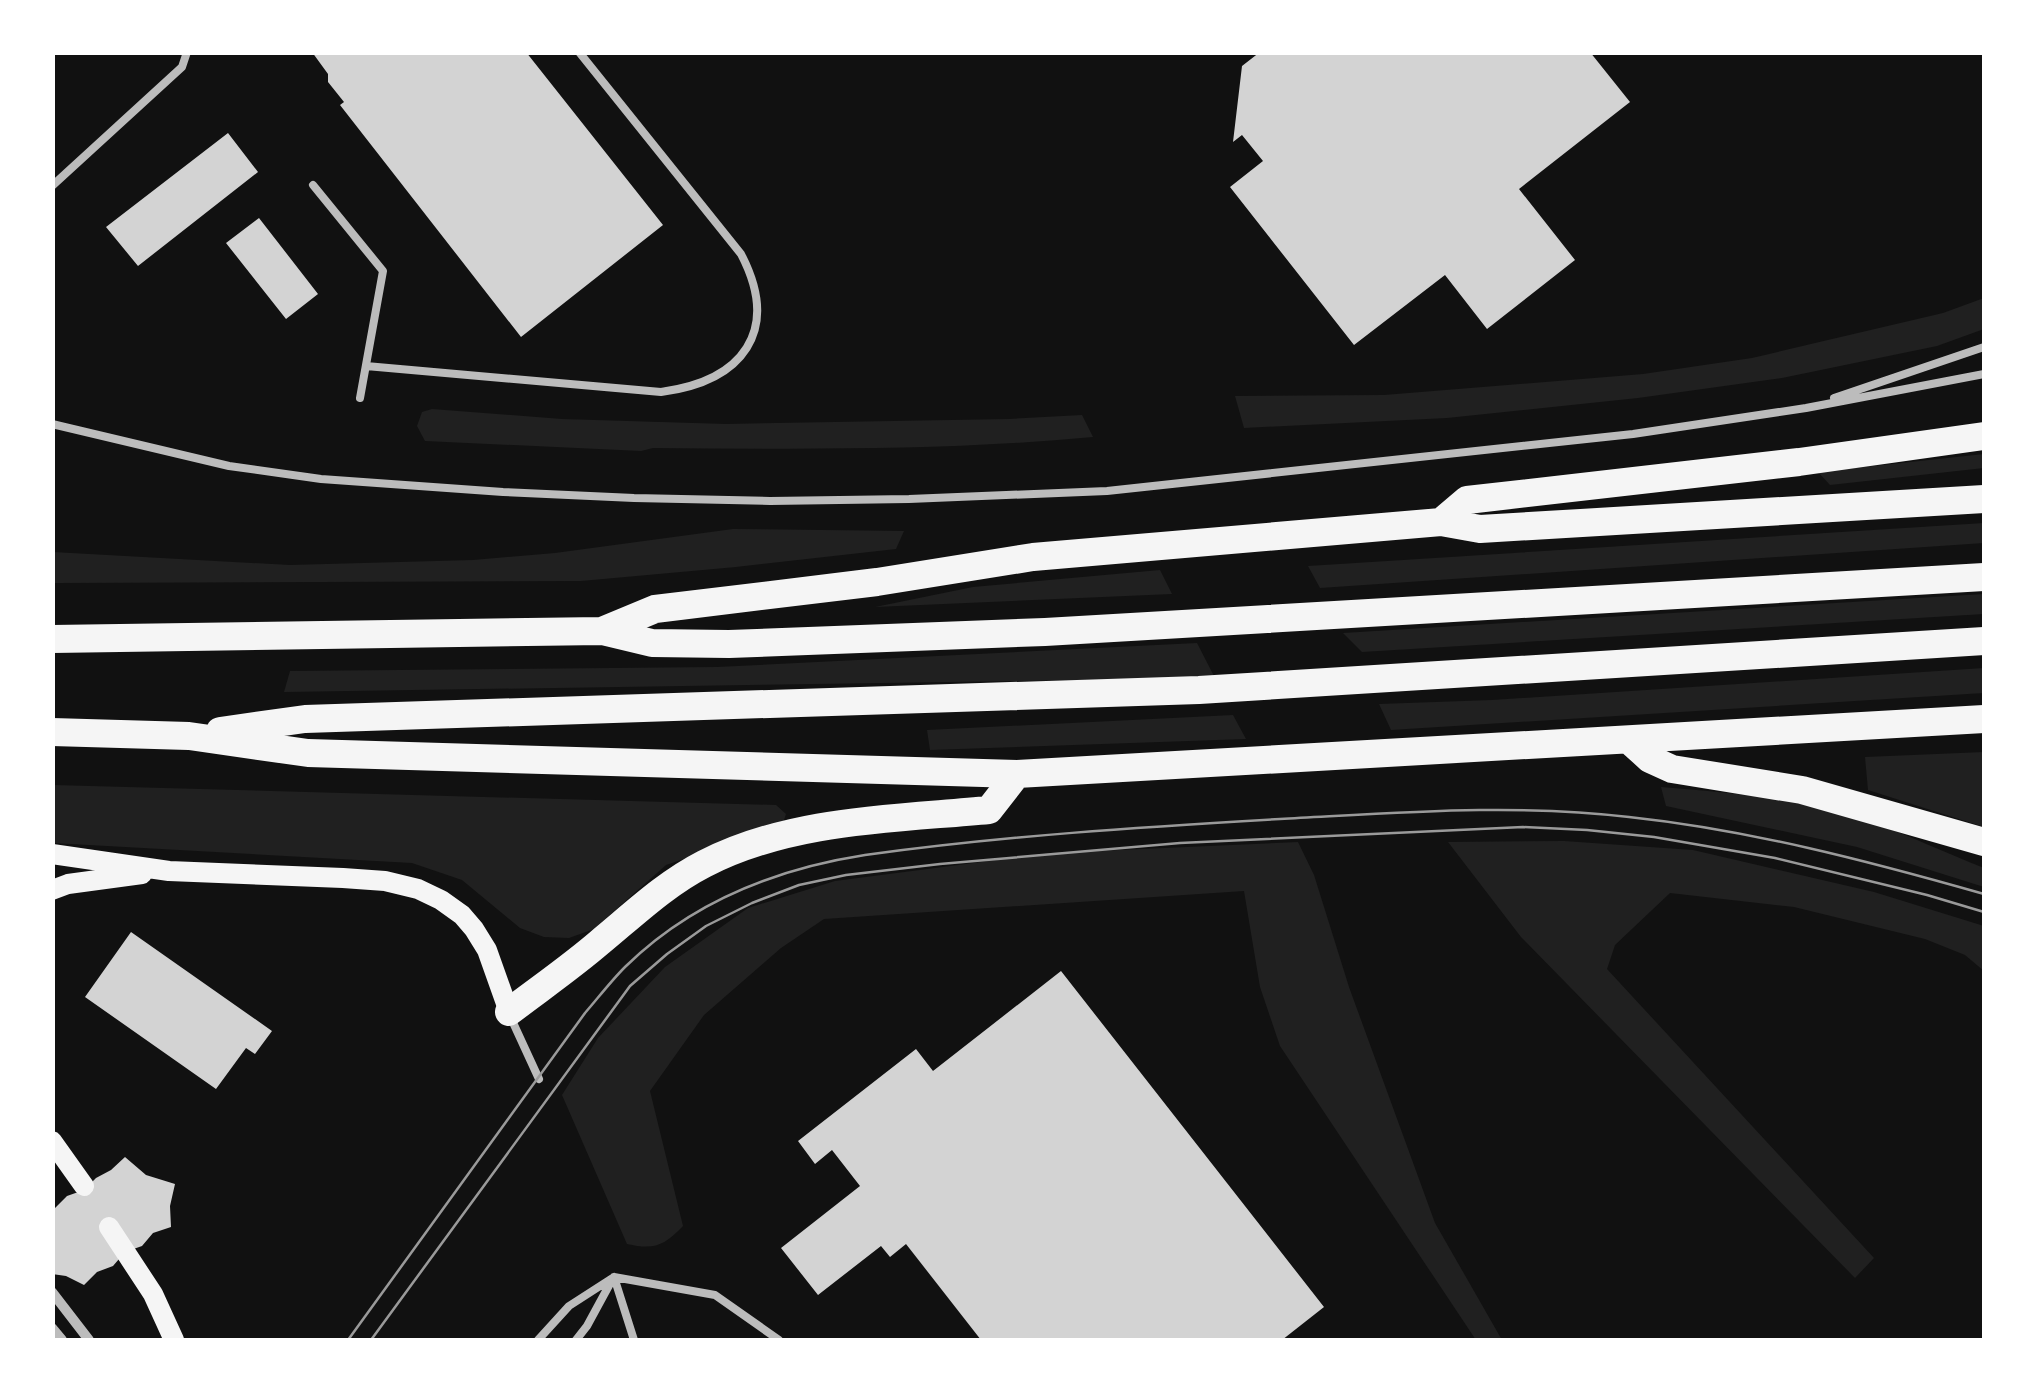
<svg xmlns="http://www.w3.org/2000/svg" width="2037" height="1393" viewBox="0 0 2037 1393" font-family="Barlow,sans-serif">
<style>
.green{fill:#202020}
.building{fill:#d3d3d3}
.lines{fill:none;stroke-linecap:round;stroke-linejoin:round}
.service{stroke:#bcbcbc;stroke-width:8}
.minor{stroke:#bcbcbc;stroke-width:10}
.secondary{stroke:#f5f5f5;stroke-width:20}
.trunk{stroke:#f5f5f5;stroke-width:28}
.tram{stroke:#9a9a9a;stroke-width:2.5}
</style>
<rect width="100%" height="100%" fill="#111"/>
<path class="green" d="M 1984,298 L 1984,329 L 1937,346 L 1782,378 L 1638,398 L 1447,418 L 1244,428 L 1235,396 L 1384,395 L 1643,374 L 1752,358 L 1943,313 Z
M 432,409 L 562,419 L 726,424 L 1009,419 L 1082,415 L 1093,437 C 947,451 800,449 653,448 L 641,451 L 425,441 L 417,426 L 422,412 Z
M 1984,454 L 1984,468 L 1830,485 L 1818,472 Z
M 1984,523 L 1984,543 L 1320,588 L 1308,566 Z
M 733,529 L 904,531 L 896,549 L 736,567 L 581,581 L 53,583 L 53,552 L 290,565 L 473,560 L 555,553 Z
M 1160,570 L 1172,594 L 875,607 L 973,587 Z
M 1984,594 L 1984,614 L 1362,652 L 1343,633 Z
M 1197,643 L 1215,678 L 284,692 L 290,671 L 717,667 Z
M 1984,668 L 1984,693 L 1391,730 L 1379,704 L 1492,700 Z
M 1233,715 L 1246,739 L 930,750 L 927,730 Z
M 1984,752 L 1984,827 L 1868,790 L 1865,757 Z
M 53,785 L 776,805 L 786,814 L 782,826 L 666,865 L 594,929 L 569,938 L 544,937 L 520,928 L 462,880 L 412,863 L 53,843 Z
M 1661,787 C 1730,793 1803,798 1869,821 C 1908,835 1946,853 1984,868 L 1984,887 L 1857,847 L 1666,806 Z
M 1564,841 L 1693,850 L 1874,892 L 1984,926 L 1984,971 L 1965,955 L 1925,939 L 1794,907 L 1670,893 L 1615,945 L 1607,969 L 1874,1258 L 1855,1278 L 1521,937 L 1448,842 Z
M 1298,842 L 1314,875 L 1349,987 L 1435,1223 L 1502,1340 L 1476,1340 L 1280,1046 L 1260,987 L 1244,891 L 824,919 L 781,948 L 704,1015 L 650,1091 L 683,1226 C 664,1246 654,1250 627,1244 L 562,1095 L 598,1038 L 665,967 L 748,908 L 835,881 L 1051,853 Z"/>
<path class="building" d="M 312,52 L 526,52 L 663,225 L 521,337 L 340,105 L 344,102 L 328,82 L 328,74 Z
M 1260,52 L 1590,52 L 1630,102 L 1519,189 L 1575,260 L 1487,329 L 1445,275 L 1354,345 L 1230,187 L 1263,161 L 1242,135 L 1233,142 L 1242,66 Z
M 228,133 L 258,172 L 138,266 L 106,227 Z
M 259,218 L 318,294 L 286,319 L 226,243 Z
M 131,932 L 272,1031 L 255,1054 L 246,1048 L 216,1089 L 85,997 Z
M 1061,971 L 1324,1307 L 1282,1340 L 981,1340 L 906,1244 L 890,1257 L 881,1246 L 818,1295 L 781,1248 L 860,1186 L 832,1150 L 815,1164 L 798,1141 L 916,1049 L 933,1071 Z
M 125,1157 L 146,1175 L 175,1184 L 170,1206 L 171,1227 L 153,1233 L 142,1246 L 125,1252 L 113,1266 L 97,1272 L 84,1285 L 66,1276 L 52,1274 L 52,1211 L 67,1196 L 84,1190 L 96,1178 L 111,1170 Z"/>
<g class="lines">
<path class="service" d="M 313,185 L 383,271 L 360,398
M 52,186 L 182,67 L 187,52
M 366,366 L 661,392 C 743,381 781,331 741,254 L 579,52
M 1834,398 L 1984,347
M 52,424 L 229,466 L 321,479 L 503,492 L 634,498 L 770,501 L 909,499 L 1107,491 L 1633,434 L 1806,408 L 1984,374
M 510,1016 L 539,1079
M 614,1277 L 715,1295 L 779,1340
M 614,1277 L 634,1340
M 538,1340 L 569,1306 L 614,1277
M 576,1340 L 587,1326 L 612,1280"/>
<path class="minor" d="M 52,1292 L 89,1340
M 52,1328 L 62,1340"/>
<path class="secondary" d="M 52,854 L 169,871 L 343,878 L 385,881 L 418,889 L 441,900 L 462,915 L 474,929 L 487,950 L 509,1012
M 52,890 L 68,884 L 142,874
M 52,1141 L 84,1186
M 109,1227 L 153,1294 L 174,1340"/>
<path class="trunk" d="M 1441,522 L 1467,500 L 1799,462 L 1984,436
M 602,631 L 655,609 L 877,582 L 1033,557 L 1441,522 L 1480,529 L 1984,499
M 52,639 L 602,631 L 652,643 L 729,644 L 1045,632 L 1984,577
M 220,731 L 305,719 L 1199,690 L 1984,641
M 52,732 L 189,736 L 308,753 L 1017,774 L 1984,719
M 1629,740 L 1650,759 L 1672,769 L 1802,790 L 1984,842
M 509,1012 C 539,989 571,967 600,942 C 634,914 665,884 704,864 C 791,819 894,819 989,810 L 1017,774"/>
<path class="tram" d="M 348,1340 L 585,1013 C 598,998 611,981 625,967 C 691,902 775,869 865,855 C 1003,836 1141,827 1280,819 C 1396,813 1513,803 1629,817 C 1750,830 1868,861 1984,894
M 371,1340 L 630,986 L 667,954 L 706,926 L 752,903 L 799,885 L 846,875 L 940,864 L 1180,843 L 1523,827 L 1587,830 L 1654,837 L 1775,858 L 1927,895 L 1984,912"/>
</g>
<rect width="2037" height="1393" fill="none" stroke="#ffffff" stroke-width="110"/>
</svg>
